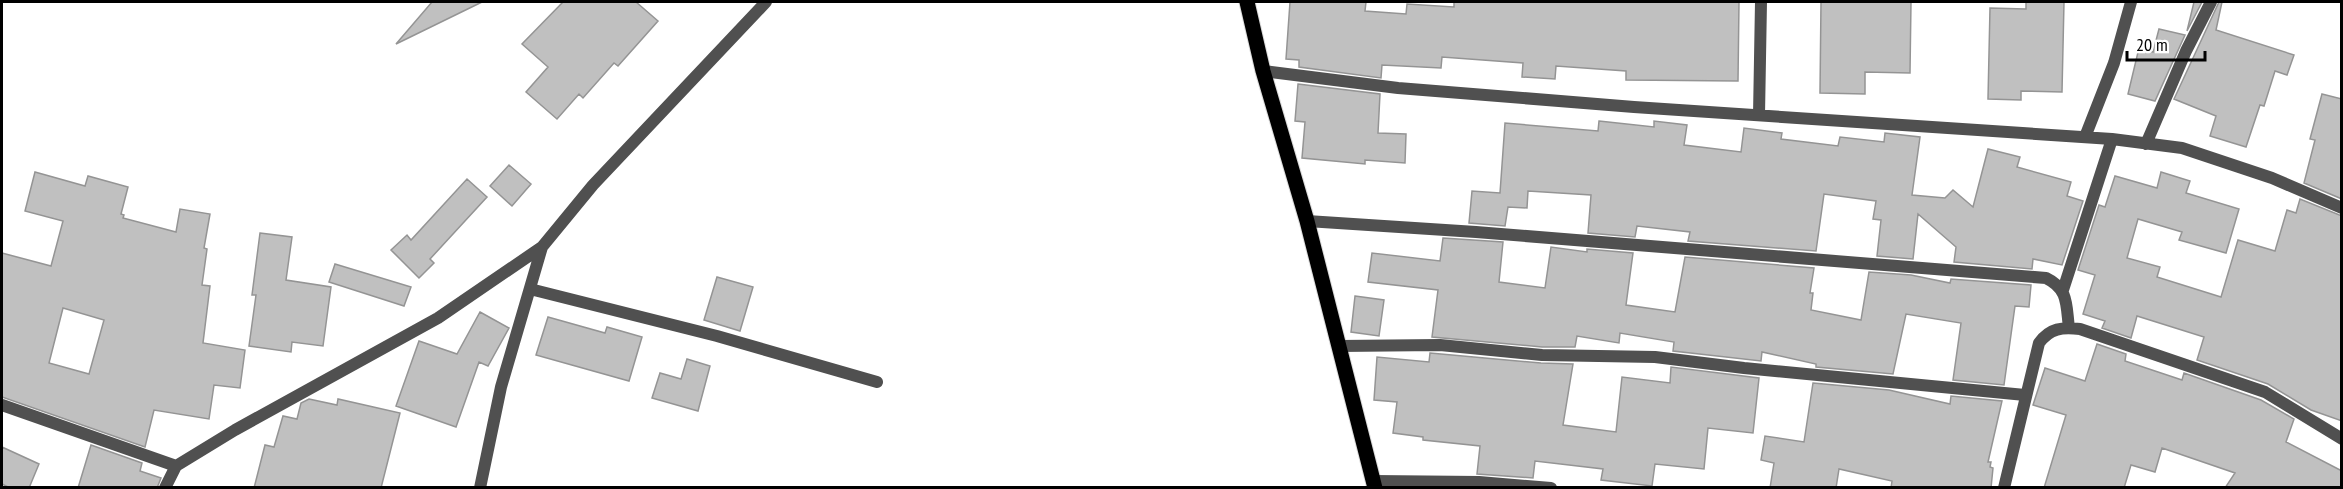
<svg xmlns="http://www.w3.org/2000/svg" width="2343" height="489" viewBox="0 0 2343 489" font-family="'PT Sans Narrow',sans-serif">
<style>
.building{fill:#c0c0c0;stroke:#949494;stroke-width:1.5;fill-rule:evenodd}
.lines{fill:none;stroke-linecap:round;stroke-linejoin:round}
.primary-casing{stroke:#dbdbdb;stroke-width:17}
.street{stroke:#505050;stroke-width:12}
.primary{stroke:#000;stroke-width:15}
</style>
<rect width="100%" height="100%" fill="#fff"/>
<path class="building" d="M 432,2 L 482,2 L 396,44 Z
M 563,2 L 636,2 L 658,21 L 618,66 L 614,63 L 583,98 L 579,94 L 557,119 L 526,92 L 548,67 L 522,44 Z
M 1290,2 L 1366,2 L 1365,11 L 1406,14 L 1407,4 L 1454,7 L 1454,2 L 1739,2 L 1738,81 L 1626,80 L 1626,71 L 1556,66 L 1555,79 L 1522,77 L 1523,63 L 1442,57 L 1441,68 L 1382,65 L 1381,78 L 1299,67 L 1299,60 L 1286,59 Z
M 1821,2 L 1911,2 L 1910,73 L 1865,72 L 1865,94 L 1820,93 Z
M 2026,2 L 2064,2 L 2062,92 L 2021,91 L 2021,100 L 1988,99 L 1990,8 L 2026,9 Z
M 2194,2 L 2202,2 L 2187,31 Z
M 2219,2 L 2222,2 L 2216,30 L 2294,55 L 2287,75 L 2275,71 L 2264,106 L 2260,105 L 2246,147 L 2210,136 L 2216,116 L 2174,99 Z
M 2159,29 L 2185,35 L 2155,101 L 2128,94 L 2139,48 L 2153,52 Z
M 1298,84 L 1380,94 L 1378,133 L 1406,134 L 1405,163 L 1365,160 L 1365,164 L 1302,158 L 1305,122 L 1295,121 Z
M 2322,94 L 2342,99 L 2342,199 L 2304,183 L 2315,140 L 2310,139 Z
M 1599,121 L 1654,127 L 1654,121 L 1687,125 L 1684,145 L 1741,152 L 1744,128 L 1782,133 L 1781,139 L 1838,146 L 1840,137 L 1884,142 L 1885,133 L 1920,137 L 1912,195 L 1945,198 L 1953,190 L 1973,207 L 1988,149 L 2020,157 L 2017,167 L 2071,182 L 2067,196 L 2083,201 L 2062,265 L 2033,259 L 2032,269 L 1954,262 L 1956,247 L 1918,214 L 1913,259 L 1877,256 L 1881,220 L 1873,219 L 1876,201 L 1824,194 L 1816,251 L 1688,241 L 1690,232 L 1637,226 L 1635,237 L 1588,233 L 1591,195 L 1528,191 L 1527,208 L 1508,207 L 1505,226 L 1469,223 L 1472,191 L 1500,193 L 1505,123 L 1598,131 Z
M 509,165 L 531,184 L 512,206 L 490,186 Z
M 35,172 L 85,186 L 88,176 L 128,187 L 121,214 L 124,215 L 123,218 L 176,232 L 180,209 L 210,214 L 204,248 L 207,249 L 202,285 L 210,286 L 203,343 L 245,350 L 240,388 L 214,385 L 209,419 L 154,410 L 145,447 L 2,397 L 2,253 L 51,266 L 63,221 L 25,211 ZM 63,308 L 104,320 L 89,374 L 49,363 Z
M 2161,172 L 2190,181 L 2186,193 L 2239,209 L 2226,253 L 2179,240 L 2182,232 L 2138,219 L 2127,258 L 2160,267 L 2157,277 L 2221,297 L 2238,240 L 2275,251 L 2287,210 L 2296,213 L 2300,199 L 2342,216 L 2342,421 L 2311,410 L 2268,384 L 2197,360 L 2204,337 L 2137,316 L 2131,338 L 2102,328 L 2105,321 L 2083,314 L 2095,275 L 2078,270 L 2099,205 L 2105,207 L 2115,176 L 2157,188 Z
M 467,179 L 487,197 L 430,259 L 434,263 L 419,278 L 391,250 L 407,235 L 411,240 Z
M 260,233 L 292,237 L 286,280 L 331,287 L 323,346 L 292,342 L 291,352 L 249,346 L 256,295 L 252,295 Z
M 1443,238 L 1503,242 L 1499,282 L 1545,288 L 1551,247 L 1587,252 L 1587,249 L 1633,253 L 1626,305 L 1675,312 L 1685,257 L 1814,268 L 1810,293 L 1813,293 L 1811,310 L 1861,320 L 1869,272 L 1911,275 L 1950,283 L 1951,279 L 2031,285 L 2029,307 L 2015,306 L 2004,385 L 1953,380 L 1961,323 L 1906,314 L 1893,374 L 1816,367 L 1816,364 L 1762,352 L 1761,361 L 1673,351 L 1674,342 L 1620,333 L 1619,343 L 1577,336 L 1575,347 L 1542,347 L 1432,337 L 1438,290 L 1368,282 L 1372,253 L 1440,261 Z
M 335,264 L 411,287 L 404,306 L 329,282 Z
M 717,277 L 753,287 L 740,331 L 704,320 Z
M 1355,296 L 1384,300 L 1379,336 L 1351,332 Z
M 480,312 L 509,328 L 488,366 L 479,362 L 456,427 L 396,406 L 419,341 L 457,354 Z
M 548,317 L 605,333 L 607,327 L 642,337 L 629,381 L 536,355 Z
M 2097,344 L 2126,354 L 2125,361 L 2182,380 L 2184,373 L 2261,400 L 2294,419 L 2286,442 L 2342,471 L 2342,488 L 2225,488 L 2235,473 L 2162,448 L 2155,472 L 2131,465 L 2124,488 L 2044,488 L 2066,415 L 2033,405 L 2045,368 L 2085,381 Z
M 1430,353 L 1541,363 L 1573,364 L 1563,425 L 1616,432 L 1622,377 L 1670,383 L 1671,367 L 1759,378 L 1753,433 L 1708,428 L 1704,469 L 1655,464 L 1652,486 L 1601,480 L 1603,469 L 1535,461 L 1533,478 L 1477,474 L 1480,446 L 1423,440 L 1423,437 L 1393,433 L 1397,402 L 1374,400 L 1377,357 L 1429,362 Z
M 687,359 L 710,366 L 698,411 L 652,398 L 660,373 L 681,379 Z
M 1813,383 L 1889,390 L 1950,404 L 1951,396 L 2002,401 L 1988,462 L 1991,462 L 1990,467 L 1993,468 L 1991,488 L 1891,488 L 1892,481 L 1839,469 L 1836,488 L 1770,488 L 1774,463 L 1761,460 L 1765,436 L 1804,442 Z
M 309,399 L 337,405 L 338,399 L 400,413 L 381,488 L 254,488 L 265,445 L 274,447 L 283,416 L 297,419 L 301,403 Z
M 91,445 L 142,463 L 140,471 L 161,478 L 157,488 L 78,488 Z
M 2,447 L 39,464 L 29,488 L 10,488 L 2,484 Z"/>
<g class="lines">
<g class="primary-casing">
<path id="primary" d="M 1247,2 L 1263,71 L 1307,221 L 1375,488"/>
</g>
<path class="street" d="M 1263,71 L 1398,88 L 1634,107 L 2112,139 L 2182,148 L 2272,178 L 2342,208
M 1759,115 L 1761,2
M 2085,137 L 2114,63 L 2131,2
M 2146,144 L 2186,51 L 2211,2
M 1307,221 L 1476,232 L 2046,278 C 2069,289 2066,305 2069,328
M 530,289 L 717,336 L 877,382
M 2063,290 L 2112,139
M 1339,346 L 1440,345 L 1542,355 L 1655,357 L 1744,368 L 2025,395
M 2,405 L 176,466
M 1373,481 L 1479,482 L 1551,488
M 165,488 L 176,466 L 235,430 L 438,318 L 542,247 L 593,185 L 766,2
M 480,488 L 501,387 L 542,247
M 2004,488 L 2039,343 C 2050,328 2062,327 2080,329 L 2265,392 L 2342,439"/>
<use href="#primary" class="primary"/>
</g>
<rect width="2343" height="489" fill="none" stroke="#000000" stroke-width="6"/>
<path d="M2127 51v9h78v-9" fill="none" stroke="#000000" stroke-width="3"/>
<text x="2136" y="51" font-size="18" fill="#000000" stroke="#ffffff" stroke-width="4.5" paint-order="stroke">20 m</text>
</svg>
